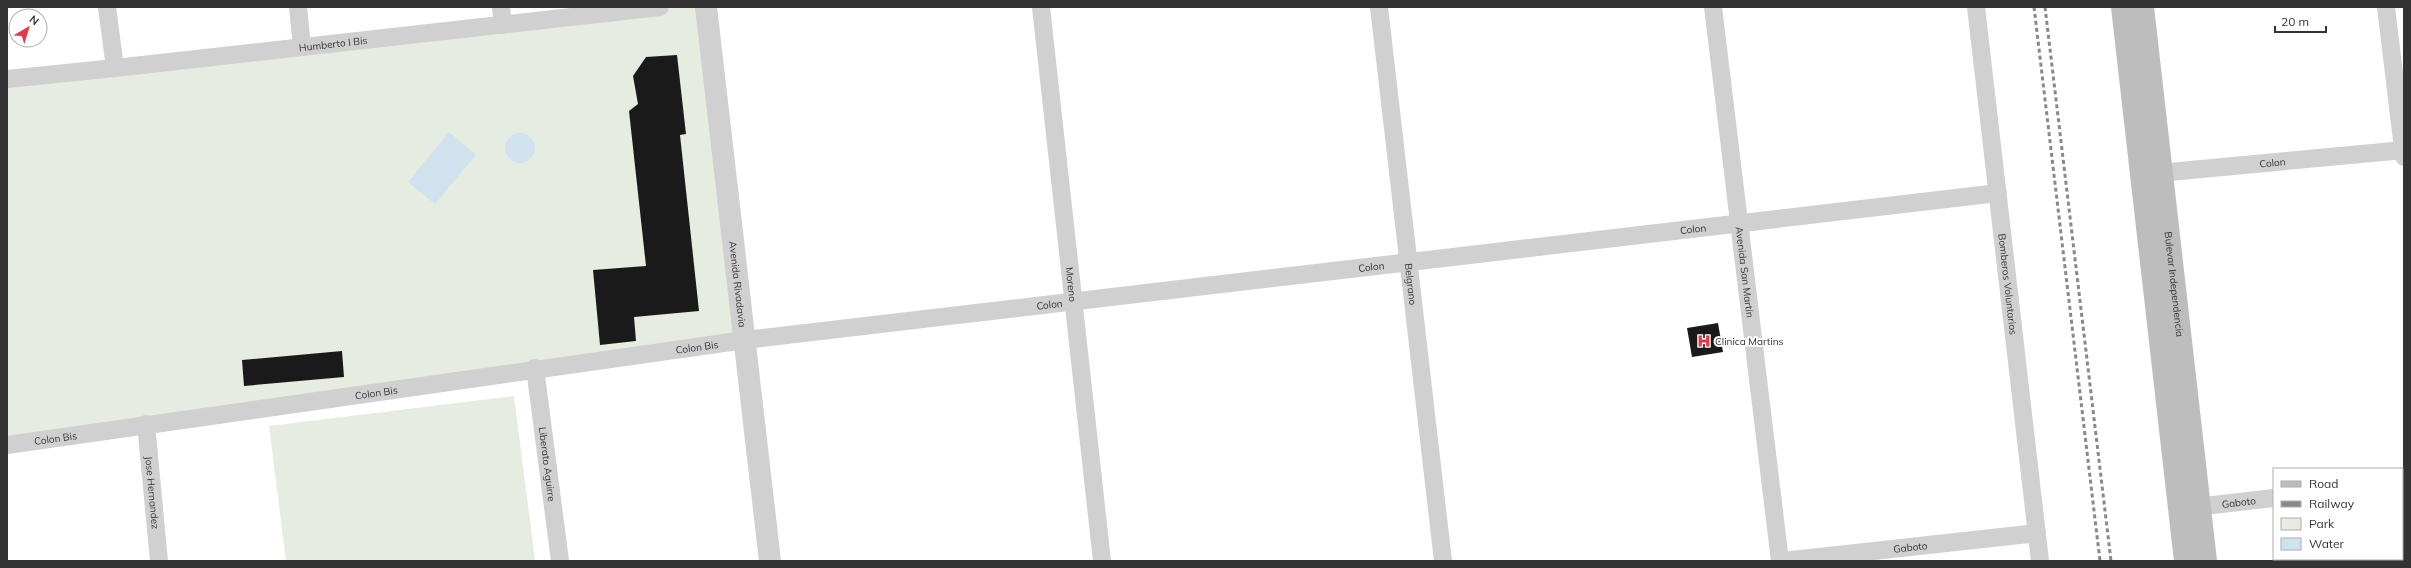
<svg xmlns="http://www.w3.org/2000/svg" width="2411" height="568" viewBox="0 0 2411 568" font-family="Mulish,sans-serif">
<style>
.green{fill:#e6ecdf}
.water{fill:#cfe2ee}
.building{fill:#1a1a1a}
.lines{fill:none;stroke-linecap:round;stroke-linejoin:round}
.minor{stroke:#d0d0d0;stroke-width:18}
.tertiary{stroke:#d0d0d0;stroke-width:22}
.secondary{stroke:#bdbdbd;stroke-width:22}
.rail{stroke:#888;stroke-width:3;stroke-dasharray:4 3;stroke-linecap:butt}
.labels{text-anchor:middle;stroke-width:4;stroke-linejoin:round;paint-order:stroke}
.street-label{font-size:10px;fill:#333;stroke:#fff}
.poi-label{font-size:10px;fill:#333;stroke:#fff;text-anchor:start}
</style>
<rect width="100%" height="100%" fill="#fff"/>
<path class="green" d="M 660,7 L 706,7 L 745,340 L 7,445 L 7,79 Z
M 514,396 L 535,560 L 286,561 L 269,426 Z"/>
<path class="water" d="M 449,132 L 476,155 L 435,204 L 408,182 Z
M505 148a15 15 0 1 1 30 0a15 15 0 1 1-30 0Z"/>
<path class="building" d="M 677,55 L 686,134 L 680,135 L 699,311 L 634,317 L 636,341 L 600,345 L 593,270 L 646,266 L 629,111 L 638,104 L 633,76 L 646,57 Z
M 1718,323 L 1723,352 L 1692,357 L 1687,328 Z
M 342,351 L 344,377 L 244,386 L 242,360 Z"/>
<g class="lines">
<g class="minor">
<path d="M 107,7 L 115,68"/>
<path d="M 298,7 L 302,47"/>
<path d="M 501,7 L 503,25"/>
<path id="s1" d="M 1041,7 L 1102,561"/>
<path id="s2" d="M 1379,7 L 1443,561"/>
<path id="s3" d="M 1713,7 L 1780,561"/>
<path id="s4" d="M 1976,7 L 2040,561"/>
<path d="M 2386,7 L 2404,157"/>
<path id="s5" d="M 7,79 L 115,68 L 660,7"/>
<path id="s6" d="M 2148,174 L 2404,150"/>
<path id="s7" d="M 535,368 L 560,561"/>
<path id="s8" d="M 146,424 L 159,561"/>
<path id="s9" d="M 7,445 L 745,340 L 1998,193"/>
<path d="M 2402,483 L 2404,483"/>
<path id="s10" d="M 2187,508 L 2274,498"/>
<path id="s11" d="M 1783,561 L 2037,533"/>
</g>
<path class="tertiary" id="s12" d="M 706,7 L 770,561"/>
<g class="secondary">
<path d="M 2122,7 L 2185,561"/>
<path id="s13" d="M 2143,7 L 2206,561"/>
</g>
<path class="rail" d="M 2034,7 L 2100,561
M 2045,7 L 2111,561"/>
</g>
<defs>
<g id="hospital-bare" transform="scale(1.08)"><path d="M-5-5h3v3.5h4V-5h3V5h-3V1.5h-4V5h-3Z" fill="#e63946" stroke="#fff" stroke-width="2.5" paint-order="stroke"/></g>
</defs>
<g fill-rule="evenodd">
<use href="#hospital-bare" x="1704" y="341"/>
</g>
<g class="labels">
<g class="street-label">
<text dy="4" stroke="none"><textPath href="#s5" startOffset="328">Humberto I Bis</textPath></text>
<text dy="4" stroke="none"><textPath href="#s6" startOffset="125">Colon</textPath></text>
<text dy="4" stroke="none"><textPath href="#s9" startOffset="1700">Colon</textPath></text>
<text dy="4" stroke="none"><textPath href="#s9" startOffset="1376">Colon</textPath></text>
<text dy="4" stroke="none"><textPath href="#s3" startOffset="267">Avenida San Martín</textPath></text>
<text dy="4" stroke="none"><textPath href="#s12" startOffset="279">Avenida Rivadavia</textPath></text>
<text dy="4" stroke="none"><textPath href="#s1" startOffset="279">Moreno</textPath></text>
<text dy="4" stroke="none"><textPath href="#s2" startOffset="279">Belgrano</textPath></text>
<text dy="4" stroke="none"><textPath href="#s4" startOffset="279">Bomberos Voluntarios</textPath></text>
<text dy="4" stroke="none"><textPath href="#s13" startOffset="279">Bulevar Independencia</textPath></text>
<text dy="4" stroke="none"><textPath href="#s9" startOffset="1052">Colon</textPath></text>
<text dy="4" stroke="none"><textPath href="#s9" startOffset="697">Colon Bis</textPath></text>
<text dy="4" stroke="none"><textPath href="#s9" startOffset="373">Colon Bis</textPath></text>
<text dy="4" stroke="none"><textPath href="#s9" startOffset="49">Colon Bis</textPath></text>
<text dy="4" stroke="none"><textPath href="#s7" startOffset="97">Liberato Aguirre</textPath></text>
<text dy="4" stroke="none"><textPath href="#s8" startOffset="69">Jose Hernandez</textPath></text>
<text dy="4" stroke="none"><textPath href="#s10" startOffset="52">Gaboto</textPath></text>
<text dy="4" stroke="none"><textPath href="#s11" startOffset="128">Gaboto</textPath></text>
</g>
<g class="poi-label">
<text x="1715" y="345">Clinica Martins</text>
</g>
</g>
<rect width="2411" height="568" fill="none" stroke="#333333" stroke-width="16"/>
<rect x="2273" y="468" width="130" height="92" fill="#ffffff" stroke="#adadad"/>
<rect x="2281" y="481" width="20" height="6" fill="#bdbdbd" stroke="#adadad"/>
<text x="2309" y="488" font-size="12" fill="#333333">Road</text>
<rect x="2281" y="501" width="20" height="6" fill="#888888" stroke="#adadad"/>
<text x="2309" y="508" font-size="12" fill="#333333">Railway</text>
<rect x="2281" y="518" width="20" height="12" fill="#e6ecdf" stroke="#adadad"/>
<text x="2309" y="528" font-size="12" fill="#333333">Park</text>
<rect x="2281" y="538" width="20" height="12" fill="#cfe2ee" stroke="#adadad"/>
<text x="2309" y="548" font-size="12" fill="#333333">Water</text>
<g transform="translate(28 28) rotate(38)"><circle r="19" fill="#ffffff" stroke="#adadad"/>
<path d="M0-3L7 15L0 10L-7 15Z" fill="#e63946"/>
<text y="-6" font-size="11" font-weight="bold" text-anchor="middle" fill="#333333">N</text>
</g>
<path d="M2275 26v6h51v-6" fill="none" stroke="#333333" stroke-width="2"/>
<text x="2281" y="26" font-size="12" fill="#333333" stroke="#ffffff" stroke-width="3" paint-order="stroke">20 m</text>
</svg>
